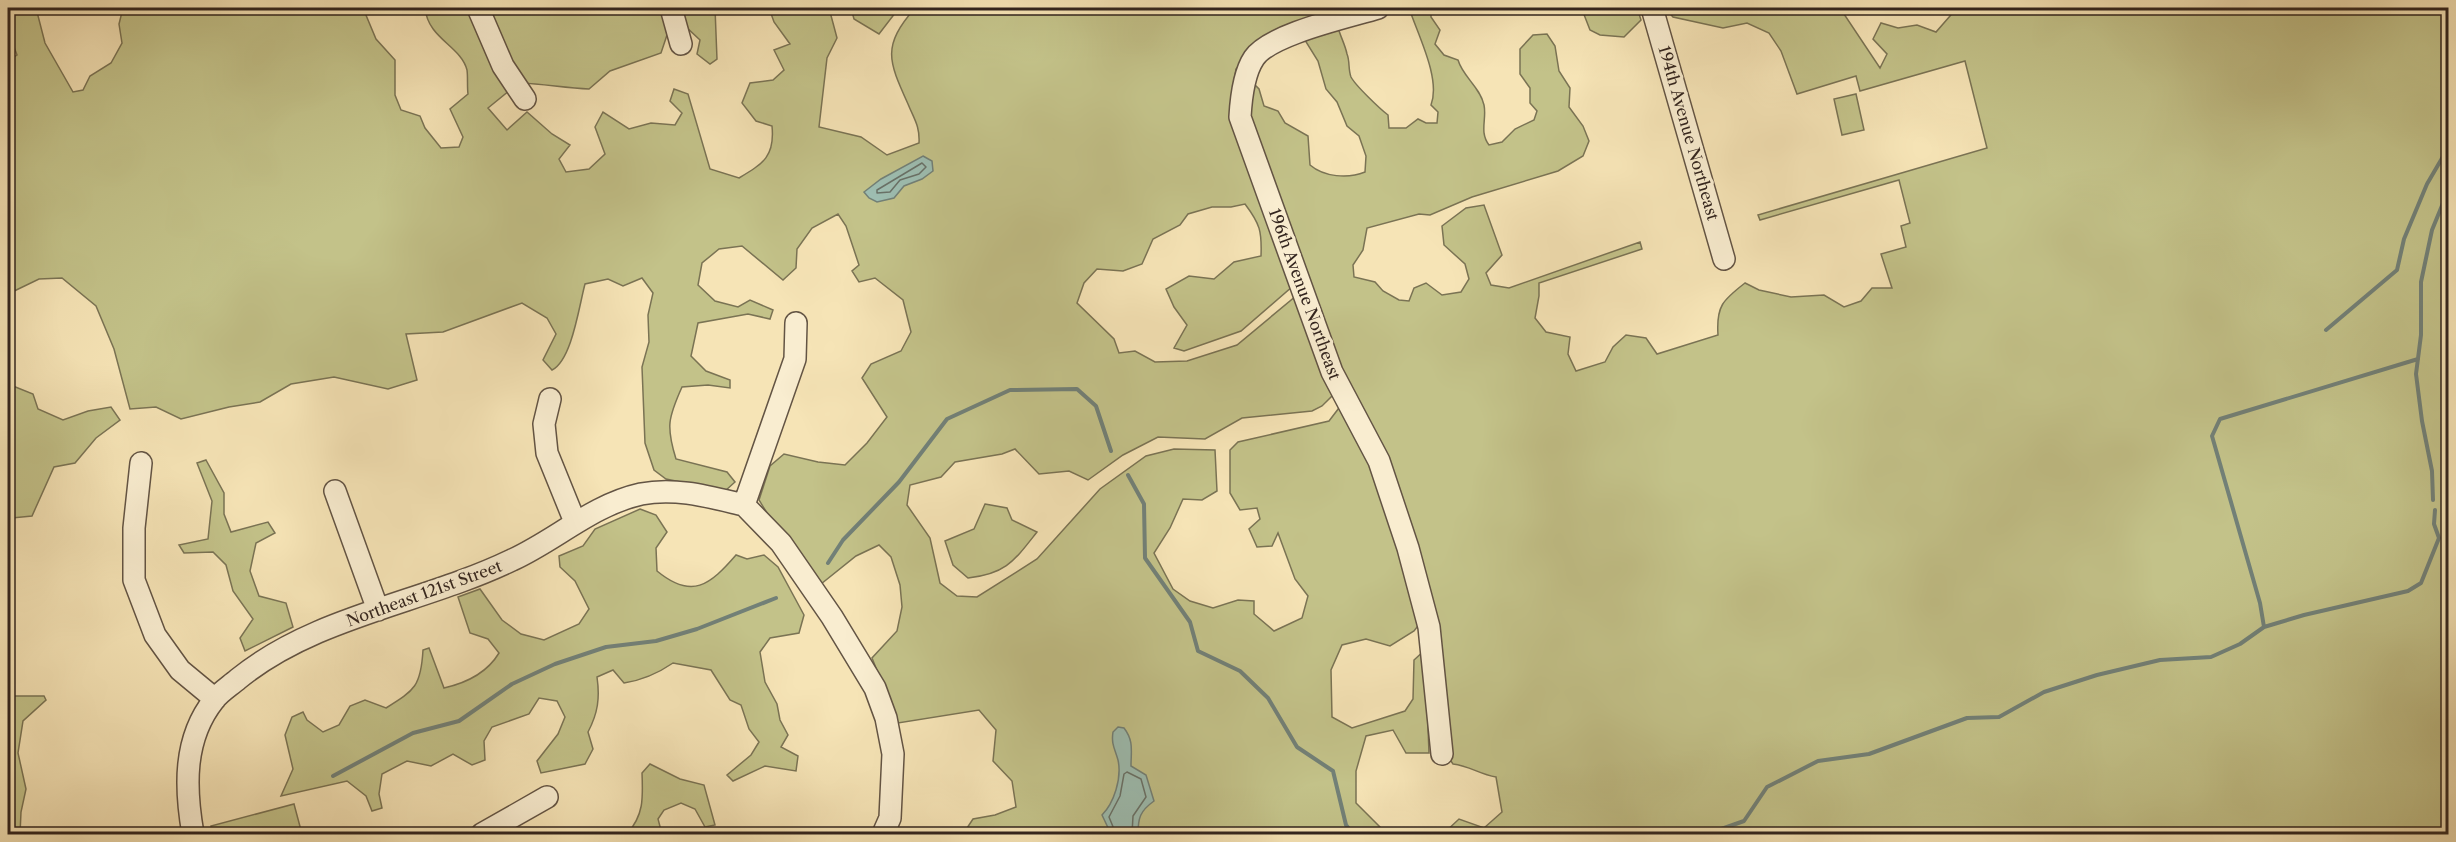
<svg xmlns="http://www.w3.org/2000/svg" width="2456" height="842" viewBox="0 0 2456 842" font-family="'Libre Caslon Text',serif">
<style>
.green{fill:#c3c289;stroke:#7a7354;stroke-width:1.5}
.water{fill:#9dbeb2;stroke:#728077;stroke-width:1.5}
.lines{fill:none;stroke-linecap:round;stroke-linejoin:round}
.shore{stroke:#687168;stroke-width:1.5}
.stream{stroke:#728077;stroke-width:4}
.minor-casing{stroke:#635444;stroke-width:24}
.minor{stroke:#f9edd0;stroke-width:21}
.labels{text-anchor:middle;stroke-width:6;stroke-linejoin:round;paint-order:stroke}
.street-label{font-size:16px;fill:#32241e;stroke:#f9edd0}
</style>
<rect width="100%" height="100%" fill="#f6e4b6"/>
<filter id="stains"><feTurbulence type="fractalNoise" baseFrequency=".00333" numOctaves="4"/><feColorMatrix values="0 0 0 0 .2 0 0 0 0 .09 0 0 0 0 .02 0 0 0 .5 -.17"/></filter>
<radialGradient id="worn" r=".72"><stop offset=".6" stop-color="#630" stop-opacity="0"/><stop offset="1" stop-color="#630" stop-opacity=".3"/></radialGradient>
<path class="green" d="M 8,8 L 36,8 L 45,43 L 73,92 L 83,90 L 90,76 L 111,63 L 122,43 L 119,24 L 123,8 L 363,8 L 376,39 L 395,60 L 395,95 L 401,110 L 420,116 L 425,128 L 441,148 L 459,147 L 463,137 L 450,109 L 468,94 C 467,87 468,77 467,70 C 461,46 428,39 425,8 L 471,8 L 510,90 L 488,108 L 507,130 L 527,112 L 552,134 L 570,145 L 559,159 L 566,172 L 589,169 L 605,154 L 595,127 L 603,112 L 629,129 L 651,123 L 675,125 L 682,113 L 670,101 L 674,89 L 688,94 L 710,169 L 739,178 C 764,163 775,156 772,126 L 756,121 L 742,103 L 750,83 L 773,80 L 784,70 L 774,50 L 790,44 L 774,22 L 769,8 L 829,8 L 837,38 L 827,58 L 819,127 L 861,137 L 887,155 L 919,143 C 920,126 914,119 908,104 C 888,60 882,46 915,8 L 1357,8 L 1261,40 L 1236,69 L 1231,98 L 1231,123 L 1293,286 L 1241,331 L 1184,351 L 1174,348 L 1187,325 L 1174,307 L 1166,289 L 1189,276 L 1214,279 L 1234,262 L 1261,256 C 1262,231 1260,224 1245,204 L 1231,207 L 1212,207 L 1188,214 L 1180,225 L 1153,239 L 1142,264 L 1123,271 L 1097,269 L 1084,283 L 1077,303 L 1114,339 L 1119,353 L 1135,351 L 1155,362 L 1187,361 L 1237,345 L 1296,296 L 1333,395 L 1322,406 L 1312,411 L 1242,418 L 1205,439 L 1158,437 L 1123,455 L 1088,480 L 1069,471 L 1039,474 L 1015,449 L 1002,454 L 955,462 L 941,477 L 910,485 L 907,505 L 930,538 L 940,583 L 957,596 L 977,597 L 1037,559 L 1100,489 L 1146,456 L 1174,449 L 1215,450 L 1217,491 L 1202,500 L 1183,499 L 1170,528 L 1154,553 L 1173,589 L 1190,601 L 1213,608 L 1238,600 L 1254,601 L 1254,614 L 1274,631 L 1302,618 L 1308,596 L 1295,579 L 1278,533 L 1272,546 L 1257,547 L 1249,529 L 1260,519 L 1257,508 L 1240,510 L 1230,493 L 1230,450 L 1238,442 L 1329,421 L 1342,404 L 1365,447 L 1421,622 L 1414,631 L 1390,646 L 1366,639 L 1342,645 L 1331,670 L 1332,717 L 1352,728 L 1405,711 L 1413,699 L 1414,660 L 1425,650 L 1429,753 L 1406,753 L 1393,730 L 1366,736 L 1356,771 L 1356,803 L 1387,834 L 963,834 L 973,819 L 995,815 L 1016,807 L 1012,781 L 993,761 L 996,730 L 979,710 L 898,723 L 872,658 L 897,631 L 902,607 L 900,585 L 891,557 L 879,545 L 856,556 L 821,584 L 772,521 L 759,500 L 770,466 L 784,454 L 818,462 L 845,465 L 867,443 L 887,417 L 862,378 L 871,364 L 901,351 L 911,332 L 903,300 L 875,278 L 859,282 L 852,271 L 859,265 L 846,226 L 838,214 L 812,228 L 797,249 L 796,268 L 783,280 L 742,246 L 719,249 L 702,263 L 698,285 L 715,301 L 738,307 L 750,300 L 773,310 L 770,319 L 748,314 L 698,323 L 691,356 L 706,371 L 730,380 L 730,388 L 708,385 L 682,387 C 668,418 666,427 676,459 L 727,472 L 735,482 L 725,491 L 666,479 L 654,470 L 645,443 L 642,367 L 649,342 L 648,315 L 653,293 L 642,278 L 623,286 L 608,279 L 585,284 C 579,306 572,360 552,370 L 543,360 L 556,334 L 547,318 L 522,303 L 443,332 L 406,334 L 417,380 L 388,389 L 334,377 L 291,384 L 260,402 L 229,407 L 181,419 L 156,407 L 130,409 L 114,349 L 96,306 L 62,278 L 39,279 L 8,294 L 8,61 L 17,55 L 8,31 Z
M 486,8 L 662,8 L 669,29 L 661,53 L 610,71 L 589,89 C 566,88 544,84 521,83 Z
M 680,8 L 715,8 L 717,59 L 710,64 L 697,54 L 700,40 L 684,25 Z
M 851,8 L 899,8 L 879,34 L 854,19 Z
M 1409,8 L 1431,8 L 1431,17 L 1440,30 L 1435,44 L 1444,55 L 1458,60 C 1463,77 1480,87 1484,105 C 1487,119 1479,132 1489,145 L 1502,142 L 1515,129 L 1534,120 L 1537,111 L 1530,103 L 1530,88 L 1520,74 L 1520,49 L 1533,35 L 1547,34 L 1555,46 L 1559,71 L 1570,88 L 1569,107 L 1583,126 L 1589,141 L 1583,156 L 1558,171 L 1472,197 L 1430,215 L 1419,214 L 1367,228 L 1363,250 L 1353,265 L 1354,277 L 1375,282 L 1383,291 L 1399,300 L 1409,301 L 1414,288 L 1426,283 L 1442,295 L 1461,292 L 1469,279 L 1465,264 L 1444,245 L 1442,226 L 1466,208 L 1484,205 L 1502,255 L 1486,273 L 1491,285 L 1509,288 L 1640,242 L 1642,249 L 1539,283 L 1539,296 L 1535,318 L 1546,332 L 1570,337 L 1568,354 L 1576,371 L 1605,362 L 1613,347 L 1626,335 L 1646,338 L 1657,354 L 1718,335 C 1716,306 1723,300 1745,283 L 1759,290 L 1791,297 L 1824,295 L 1844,307 L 1861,301 L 1872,288 L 1892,288 L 1881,254 L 1906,247 L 1901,226 L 1910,223 L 1899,180 L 1760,220 L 1758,215 L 1987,148 L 1965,61 L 1860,91 L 1856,76 L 1797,94 L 1781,51 L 1769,33 L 1747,23 L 1723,28 L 1673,17 L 1665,8 L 1840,8 L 1880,68 L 1887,54 L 1873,39 L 1881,23 L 1898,28 L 1917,25 L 1936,32 L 1957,8 L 2448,8 L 2448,834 L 1443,834 L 1459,819 L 1484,828 L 1502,812 L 1496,777 C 1479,774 1470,766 1453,764 L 1446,754 L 1443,678 L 1343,382 L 1250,128 L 1251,81 L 1259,89 L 1264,106 L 1278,111 L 1285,123 L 1308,136 L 1310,165 C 1324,177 1348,179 1365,172 L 1366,156 L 1359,136 L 1347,126 L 1337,102 L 1326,89 L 1318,61 L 1303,37 L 1338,27 C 1340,36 1345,44 1347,54 C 1350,61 1348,69 1351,77 C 1355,85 1380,109 1388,115 L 1389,128 L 1406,128 L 1418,119 L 1426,123 L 1437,123 L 1438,112 L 1431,105 C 1441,79 1418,35 1409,8 Z
M 1560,8 L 1637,8 L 1641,20 L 1624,37 L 1600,35 L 1590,30 L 1583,12 L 1562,11 Z
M 1856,94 L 1864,130 L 1842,135 L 1834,99 Z
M 8,384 L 33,394 L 38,409 L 63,420 L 88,411 L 111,407 L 120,420 L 96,438 L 75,463 L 54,467 L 32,516 L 12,518 C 6,503 9,495 14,480 L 8,477 Z
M 206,460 L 224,493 L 224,514 L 231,532 L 268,522 L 275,533 L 256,543 L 250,571 L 259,596 L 286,603 L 293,627 L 245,651 L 240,638 L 253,619 L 233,591 L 226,565 L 213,552 L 184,553 L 179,545 L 208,539 L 212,501 L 197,463 Z
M 985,504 L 1007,508 L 1012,520 L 1037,532 C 1014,561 1006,574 968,578 L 953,565 L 945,541 L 974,529 Z
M 640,509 L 656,515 L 667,532 L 656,548 L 657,571 C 692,600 710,585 736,555 L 747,559 L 764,555 L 778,567 L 804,615 L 799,633 L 770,638 L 760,652 L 765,682 L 777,704 L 780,720 L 788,735 L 781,747 L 798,756 L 796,771 L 765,766 L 733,781 L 727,775 L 751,755 L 759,742 L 749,729 L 741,705 L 730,700 L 711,670 L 673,663 C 657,674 643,680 624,683 L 613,670 L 597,677 C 600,698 598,713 588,732 L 593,749 L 585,764 L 541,773 L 537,761 L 558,734 L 565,717 L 557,701 L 539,698 L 529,714 L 492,727 L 484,741 L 485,760 L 472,765 L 453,754 L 431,766 L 407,761 L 382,774 L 379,794 L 382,808 L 372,811 L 366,796 L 347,781 L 281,796 L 293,769 L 285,735 L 292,717 L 303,712 L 307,720 L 323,732 L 339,725 L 350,706 L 365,700 L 386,708 C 415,690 421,686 423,650 L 429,648 L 444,688 C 466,683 487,673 499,653 L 488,639 L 470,633 L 458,597 L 480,589 L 502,620 L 521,634 L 544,640 L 579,624 L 589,609 L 575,581 L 560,567 L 559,556 L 583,546 L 595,529 Z
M 8,691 L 14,696 L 44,696 L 46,700 L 23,721 L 18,753 L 26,789 L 21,812 L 20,834 L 8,834 Z
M 650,764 L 680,779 L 704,785 L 715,825 L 705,827 L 695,809 L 681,803 L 664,810 L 658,819 L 662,834 L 627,834 C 644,815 643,798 642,773 Z
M 294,804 L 302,834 L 213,834 L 211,826 Z"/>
<path class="water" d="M 923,156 L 932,161 L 933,171 L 922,179 L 904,186 L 894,198 L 877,202 L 869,198 L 864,192 L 881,179 Z
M 1118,727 L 1124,728 C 1134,741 1131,751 1131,766 L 1146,775 L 1154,801 C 1140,811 1138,818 1138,834 L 1111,834 L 1102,815 C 1114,803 1122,778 1118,760 C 1115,749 1111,744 1113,732 Z"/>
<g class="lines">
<path class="shore" d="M 922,163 L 926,167 L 919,174 L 900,180 L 890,192 L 877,193 L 877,190 Z
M 1116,834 L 1109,817 L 1120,796 L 1124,774 L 1127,772 L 1141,779 L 1146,797 L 1133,816 L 1132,834"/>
<path class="stream" d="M 2326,330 L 2397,270 L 2404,239 L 2427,184 L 2448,148
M 1128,475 L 1144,504 L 1145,558 L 1190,622 L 1198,651 L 1240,671 L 1268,698 L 1297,747 L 1333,771 L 1346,825 L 1353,834
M 2433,500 L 2432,471 L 2422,421 L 2416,374 L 2421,335 L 2421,282 L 2432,230 L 2448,191
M 828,563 L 843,540 L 899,482 L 947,419 L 1010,390 L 1077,389 L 1096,406 L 1111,451
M 2264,627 L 2260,603 L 2212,436 L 2220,419 L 2418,359
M 333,776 L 413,733 L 459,721 L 512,684 L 555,664 L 606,647 L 656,641 L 697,629 L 776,598
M 1707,834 L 1744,821 L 1767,787 L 1818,761 L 1869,754 L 1967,718 L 1999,717 L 2044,692 L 2097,675 L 2160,660 L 2211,657 L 2240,644 L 2264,627 L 2304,615 L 2408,591 L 2421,583 L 2439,538 L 2434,524 L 2435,510"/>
<g class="minor-casing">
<path id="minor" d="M 478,8 L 503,66 L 525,99
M 671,8 L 681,44
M 1378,8 C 1349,17 1270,34 1254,58 C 1244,73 1241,99 1240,117 L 1332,372 L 1379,461 L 1408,548 L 1429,627 L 1442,754
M 1652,8 L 1724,259
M 550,399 L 544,424 L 547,453 L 575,522
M 141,463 L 134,528 L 134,580 L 155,635 L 180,670 L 215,699
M 335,491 L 378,610
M 744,505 L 781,543 L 832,617 L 875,688 L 886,718 L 893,754 L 890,818 L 883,834
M 744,505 L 795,359 L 796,323
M 193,834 C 185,788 183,739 214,700 C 220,692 230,686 238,679 C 315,616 423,603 512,560 C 556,540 592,505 641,494 C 676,487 710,497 744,505
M 482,834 L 547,797"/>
</g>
<use href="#minor" class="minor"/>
</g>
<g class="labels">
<g class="street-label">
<text transform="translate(1689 133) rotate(74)" y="6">194th Avenue Northeast</text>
<text transform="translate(1305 294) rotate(70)" y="6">196th Avenue Northeast</text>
<text transform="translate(424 593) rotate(-20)" y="6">Northeast 121st Street</text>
</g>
</g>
<rect width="2456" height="842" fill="none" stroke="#f6e4b6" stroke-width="30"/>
<rect x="9" y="9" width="2438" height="824" fill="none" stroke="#32241e" stroke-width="3"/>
<rect x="15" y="15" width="2426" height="812" fill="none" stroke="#32241e" stroke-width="1.5"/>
<rect width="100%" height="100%" filter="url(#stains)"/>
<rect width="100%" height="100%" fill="url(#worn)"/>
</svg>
